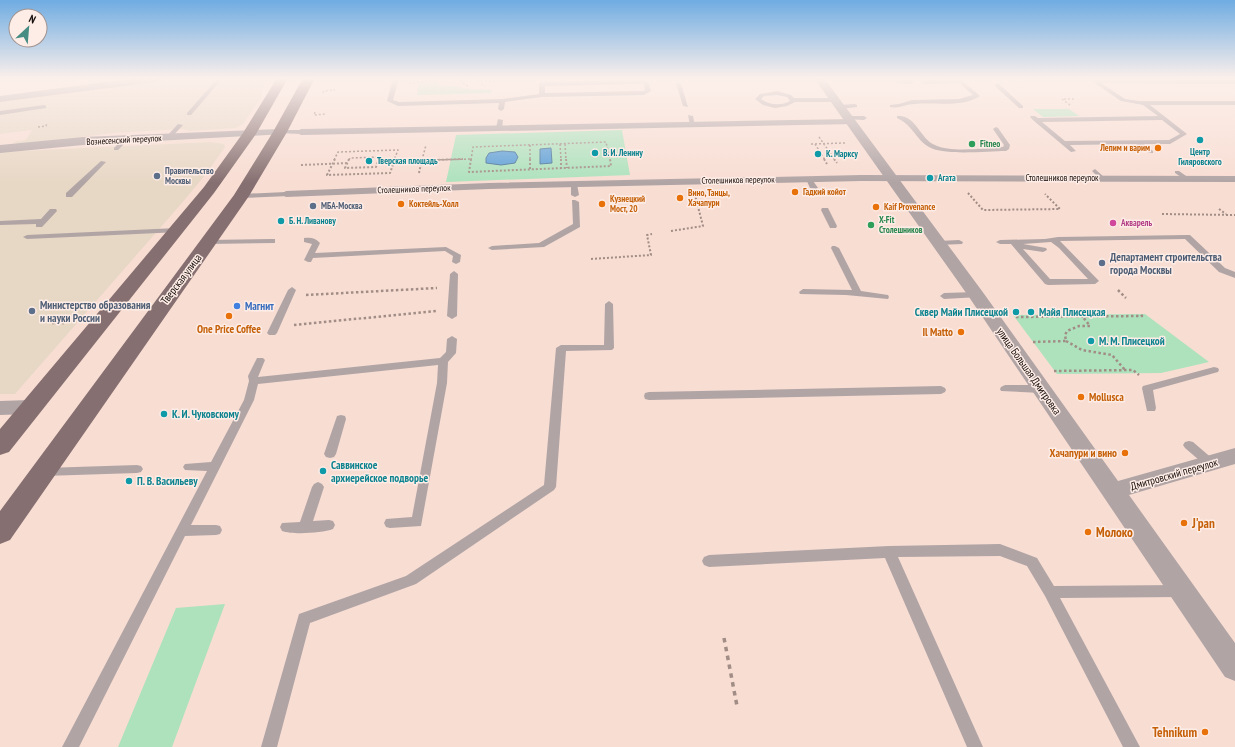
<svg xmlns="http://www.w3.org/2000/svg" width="1235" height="747" viewBox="0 0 1235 747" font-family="'PT Sans Narrow',sans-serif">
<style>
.commercial{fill:#e7d7c5}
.green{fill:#ade2bd}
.water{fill:#5a9fd8;stroke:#46739a}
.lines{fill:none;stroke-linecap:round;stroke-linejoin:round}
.path-far3{stroke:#a18d85;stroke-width:1.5;stroke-dasharray:2 2;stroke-linecap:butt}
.path-far2{stroke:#a18d85;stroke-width:2;stroke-dasharray:2 2;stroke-linecap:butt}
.path-far1{stroke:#a18d85;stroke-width:2.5;stroke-dasharray:2.5 2.5;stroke-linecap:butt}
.path{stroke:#a18d85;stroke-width:3.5;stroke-dasharray:4.5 4.5;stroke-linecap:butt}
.service{fill:#b1a4a5;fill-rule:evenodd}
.pedestrian{fill:#b1a4a5;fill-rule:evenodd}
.minor{fill:#b1a4a5;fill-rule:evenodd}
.primary{fill:#866f70;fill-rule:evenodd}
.culture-dot{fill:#0f9aa8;stroke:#feede7;stroke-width:1.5}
.leisure-dot{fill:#2e9e5b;stroke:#feede7;stroke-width:1.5}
.food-dot{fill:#e8710a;stroke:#feede7;stroke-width:1.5}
.service-dot{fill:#5c6f8a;stroke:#feede7;stroke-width:1.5}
.hotel-dot{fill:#d1479c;stroke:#feede7;stroke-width:1.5}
.shop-dot{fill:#3f7fe0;stroke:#feede7;stroke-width:1.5}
.labels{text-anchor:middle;stroke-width:3;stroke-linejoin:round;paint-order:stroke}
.far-street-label{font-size:9px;fill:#160d0a;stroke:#feede7}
.far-leisure-label{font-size:9px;font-weight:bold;fill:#27864d;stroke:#feede7;text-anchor:start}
.far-food-label{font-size:9px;font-weight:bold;fill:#c56008;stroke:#feede7;text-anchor:start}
.far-culture-label{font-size:9px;font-weight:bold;fill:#0d838f;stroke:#feede7;text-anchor:start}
.far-service-label{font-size:9px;font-weight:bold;fill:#4e5e75;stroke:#feede7;text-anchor:start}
.far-hotel-label{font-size:9px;font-weight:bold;fill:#b23c85;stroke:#feede7;text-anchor:start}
.service-label{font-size:11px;font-weight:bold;fill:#4e5e75;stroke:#feede7;text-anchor:start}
.street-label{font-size:11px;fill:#160d0a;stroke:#feede7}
.shop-label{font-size:11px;font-weight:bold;fill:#366cbe;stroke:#feede7;text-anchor:start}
.culture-label{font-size:11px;font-weight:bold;fill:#0d838f;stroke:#feede7;text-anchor:start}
.food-label{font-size:11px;font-weight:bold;fill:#c56008;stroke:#feede7;text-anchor:end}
.near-food-label{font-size:13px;font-weight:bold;fill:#c56008;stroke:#feede7;text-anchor:start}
</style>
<rect width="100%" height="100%" fill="#f8ddd3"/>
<path class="commercial" d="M 178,78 L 268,78 L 262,90 L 262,96 L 243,124 L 235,128 L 190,131 L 182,129 L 114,133 L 17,144 L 13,142 L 26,140 L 32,130 L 0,134 L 0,102 Z
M 850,78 L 964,78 L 965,80 L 852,81 Z
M 211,142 L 224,144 L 225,147 L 206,174 L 181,204 L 15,394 L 0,394 L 0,152 Z"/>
<path class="green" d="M 439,82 L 438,86 L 452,86 L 467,89 L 492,90 L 490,93 L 417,95 L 419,83 Z
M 1033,109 L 1069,109 L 1079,116 L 1043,117 Z
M 622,130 L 630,175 L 446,182 L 456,135 Z
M 1145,314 L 1209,362 L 1161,373 L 1057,374 L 1013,315 Z
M 225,604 L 172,747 L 118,747 L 176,608 Z"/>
<path class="water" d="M 551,148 L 552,163 L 540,164 L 540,149 Z
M 502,151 L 515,152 L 518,157 L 515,163 L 501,165 L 486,163 L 486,158 L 489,153 Z"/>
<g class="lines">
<path class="path-far3" d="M 475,78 L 485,86
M 456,79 L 469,87
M 477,80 L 496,82
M 409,83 L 462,78
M 323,93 L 324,91 L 335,90
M 1070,105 L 1062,99 L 1074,99
M 315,112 L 314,115 L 325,114
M 38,127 L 46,126 L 47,123
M 819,137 L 835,160
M 560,144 L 561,160
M 565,144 L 566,160
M 811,144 L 845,143
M 815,144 L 825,160
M 530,145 L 530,160
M 334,160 L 338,152 L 398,150 L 394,160
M 349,160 L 350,158 L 380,157 L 379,160
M 422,160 L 426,145
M 432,160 L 471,159
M 471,160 L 473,147 L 606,142 L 610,160"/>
<path class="path-far2" d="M 335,159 L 327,175 L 390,173 L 395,159
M 349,159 L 345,168 L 376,167 L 379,159
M 471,159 L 469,172 L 611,166 L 610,159
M 530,159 L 530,169
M 561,159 L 561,169
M 566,159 L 567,168
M 824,159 L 827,164
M 834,159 L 837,163
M 378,162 L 463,159
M 301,165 L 348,163
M 191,173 L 197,173
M 419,173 L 422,159
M 968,193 L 983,210 L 1060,209 L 1045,194
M 1219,209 L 1226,214
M 1162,214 L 1235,215
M 671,231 L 703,226 L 695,195
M 591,259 L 651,255 L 647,235 L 652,234"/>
<path class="path-far1" d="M 1118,290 L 1126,298
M 306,295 L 437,288
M 1016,317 L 1142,316 L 1140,313
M 52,323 L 64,323
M 294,325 L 436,311
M 1066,341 L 1082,350 L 1112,355 L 1125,370
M 1033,342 L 1066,341 L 1065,335 L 1067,331 L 1079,326 L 1090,326 L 1083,317
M 1054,371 L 1133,370 L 1139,375"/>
<path class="path" d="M 724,638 L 737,706"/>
<path class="service" d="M 218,78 L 223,78 L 191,115 L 187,115 L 187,113 Z
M 393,78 L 399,78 L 393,100 L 399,102 L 502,99 L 539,94 L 539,84 L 542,82 L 642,80 L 648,82 L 651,91 L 644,95 L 542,97 L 505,102 L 504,109 L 501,111 L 498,109 L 499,103 L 398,106 L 387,101 ZM 642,84 L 644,84 L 645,90 L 643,91 L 545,93 L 545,86 Z
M 906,78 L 932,78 L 931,80 L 960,79 L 980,96 C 962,108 935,102 915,104 C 906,104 899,109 890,107 L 890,105 L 899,104 L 912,100 L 959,99 L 973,95 L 959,83 L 924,84 L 921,82 L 926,80 Z
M 1095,79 L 1235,80 L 1235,84 L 1101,83 L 1125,99 L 1139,101 L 1235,101 L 1235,105 L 1150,105 L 1187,134 L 1170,144 L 1144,144 L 1153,151 L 1153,153 L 1149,153 L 1136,144 L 1070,145 L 1076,151 L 1071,152 L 1034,121 L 1030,117 L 1031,116 L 1035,116 L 1038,118 L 1158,116 L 1143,105 L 1121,101 L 1093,82 L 1092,81 ZM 1162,120 L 1180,134 L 1169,140 L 1065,141 L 1042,122 Z
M 898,80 L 911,80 L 914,82 L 911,84 L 896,83 L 896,81 Z
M 676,83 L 681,84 L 688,107 L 683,106 Z
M 995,84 L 999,84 L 1023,106 L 1023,108 L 1019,108 L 995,86 Z
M 777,91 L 791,95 L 794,98 L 835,98 L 838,100 L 835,102 L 795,102 L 787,106 L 775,108 L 763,105 L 755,99 L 760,94 ZM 777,95 L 787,97 L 790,101 C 781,106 770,105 761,99 L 764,96 Z
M 855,104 L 857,105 L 857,107 L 840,109 L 837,107 L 840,105 Z
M 44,105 L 46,106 L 46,108 L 0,115 L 0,111 Z
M 688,115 L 693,116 L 695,126 L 690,125 Z
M 848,116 L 864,116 L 867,118 L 864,120 L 846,119 L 845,118 Z
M 897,116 C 916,114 920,139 935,145 C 952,153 984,148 1003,147 L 1004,145 L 993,129 L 996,127 L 998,128 L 1010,145 L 1009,149 L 1006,151 C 987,151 945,156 929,147 C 916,140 913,125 897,118 Z
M 498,119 L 503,120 L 502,128 L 499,130 L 496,128 Z
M 178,124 L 183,125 L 171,138 L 167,138 L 167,136 Z
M 280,130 L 301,130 L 304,132 L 301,134 L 278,133 L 277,132 Z
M 124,138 L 129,139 L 118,150 L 114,150 L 114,148 Z
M 101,161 L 106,162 L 72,197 L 66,197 L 66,193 Z
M 1095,169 L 1104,177 L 1104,179 L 1100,179 L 1092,171 Z
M 1175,171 L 1179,171 L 1189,178 L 1184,179 L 1175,173 Z
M 809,177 L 811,178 L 818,188 L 816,189 L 810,188 L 806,179 Z
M 574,182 L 577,184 L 579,195 L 575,197 L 571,195 L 571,184 Z
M 286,192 L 290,194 L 289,196 L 241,198 L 237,196 L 241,194 Z
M 572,200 L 575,200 L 579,202 L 580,227 L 544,247 L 492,250 L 488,248 L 492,246 L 539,243 L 573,224 Z
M 822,208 L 828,208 L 837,226 L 836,228 L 830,228 L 821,210 Z
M 50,209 L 56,209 L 57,211 L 42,227 L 36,227 L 36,224 L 0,225 L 0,221 L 41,219 Z
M 177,228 L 181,230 L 180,232 L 27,239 L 23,237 L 27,235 Z
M 1187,235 L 1190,235 L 1225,268 L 1235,272 L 1235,278 L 1219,272 L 1185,239 L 1060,241 L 1099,281 L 1095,284 L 1048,285 L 1045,284 L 1011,244 L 1000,244 L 996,242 L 1000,240 L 1045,239 L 1058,237 ZM 1051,242 L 1059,248 L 1088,279 L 1050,279 L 1023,249 L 1043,252 L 1047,250 L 1046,248 L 1023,244 Z
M 304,238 C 311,237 316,238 320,243 L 315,253 L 446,247 L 461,255 L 460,262 L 456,264 L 452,262 L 453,256 L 445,251 L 313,258 L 311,262 L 308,262 L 304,260 L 312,244 L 304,242 Z
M 272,239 L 275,239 L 275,243 L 208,244 L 204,242 L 208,240 Z
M 959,240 L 963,242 L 962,244 L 938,245 L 934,243 L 938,241 Z
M 832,246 L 835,246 L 839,248 L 861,291 L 888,295 L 889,297 L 888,299 L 846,295 L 800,294 L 799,292 L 803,289 L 852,290 L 831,248 Z
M 454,271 L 458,274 L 457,316 L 452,319 L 447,316 L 450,274 Z
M 292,287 L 296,290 L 277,333 L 275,335 L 269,335 L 267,333 L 288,290 Z
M 976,292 L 980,295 L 979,297 L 944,299 L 940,296 L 944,293 Z
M 609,301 L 613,304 L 614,348 L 612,350 L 566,351 L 556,487 L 554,490 L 416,584 L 310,623 L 277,747 L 261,747 L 299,614 L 406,576 L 544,485 L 556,348 L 561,345 L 604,345 L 605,304 Z
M 452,336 L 457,339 L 456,353 L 448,362 L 447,383 L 421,526 L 390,528 L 386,527 L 384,523 L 386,519 L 412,517 L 437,383 L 438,365 L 258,384 L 254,400 L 191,525 L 216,525 L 220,526 L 222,530 L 220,534 L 216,535 L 185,536 L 79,747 L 62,747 L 207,471 L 185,470 L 183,467 L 185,464 L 211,462 L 244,400 L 249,381 L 248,376 L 257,358 L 263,358 L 265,360 L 258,377 L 440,358 L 446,352 L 447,339 Z
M 1214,367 L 1218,368 L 1219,370 L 1218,372 L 1153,390 L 1156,408 L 1155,411 L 1147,411 L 1142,388 L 1143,386 Z
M 1005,385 L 1041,385 L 1045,387 L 1046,389 L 1045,391 L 1041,393 L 1001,391 L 1000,389 L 1001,387 Z
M 941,386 L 945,388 L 946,390 L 945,392 L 941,394 L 649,400 L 645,399 L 644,396 L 645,393 L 649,392 Z
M 341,415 L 345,416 L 346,419 L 336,454 L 334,457 L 330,458 L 326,457 L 324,454 L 336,419 L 337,416 Z
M 1189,441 L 1193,442 L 1214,460 L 1216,463 L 1214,466 L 1210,467 L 1206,466 L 1185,448 L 1183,445 L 1185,442 Z
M 137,465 L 141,466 L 143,469 L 141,472 L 137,473 L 44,476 L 40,475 L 38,472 L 40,469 L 44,468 Z
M 318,482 L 322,484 L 324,487 L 313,521 L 329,520 L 333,521 L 335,525 L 333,529 C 322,533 293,535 282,531 L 280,527 L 282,523 L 300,522 L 312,487 L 314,484 Z
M 1000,544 L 1037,558 L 1054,586 L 1180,585 L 1185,587 L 1187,591 L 1185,595 L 1180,597 L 1060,598 L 1140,747 L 1123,747 L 1045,596 L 1027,566 L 1000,556 L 898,557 L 983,747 L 967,747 L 885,558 L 709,567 L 704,565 L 702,561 L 704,557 L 709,555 L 889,546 Z"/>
<path class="pedestrian" d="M 851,119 L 855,122 L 854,124 L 301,135 L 296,132 L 301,129 Z
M 861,175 L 1235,176 L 1235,182 L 861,181 L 489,189 L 286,197 L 281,194 L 286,191 L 489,183 Z"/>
<path class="minor" d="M 136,78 L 168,78 L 163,81 L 0,102 L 0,96 Z
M 814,78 L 824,78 L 982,291 L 1118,481 L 1235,448 L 1235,464 L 1129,495 L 1235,643 L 1235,681 L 1225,677 L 969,297 Z
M 280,129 L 284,130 L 286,132 L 284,134 L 83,145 L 0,153 L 0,145 L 83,137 Z
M 30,400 L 37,402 L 40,407 L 37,412 L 30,414 L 0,415 L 0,401 Z"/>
<path class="primary" d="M 277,78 L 288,78 L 256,134 L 214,193 L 9,452 L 0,455 L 0,429 L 204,187 L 243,133 Z
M 303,78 L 315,78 L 287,132 L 249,196 L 10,540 L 0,544 L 0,511 L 234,195 L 273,132 Z"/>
</g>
<linearGradient id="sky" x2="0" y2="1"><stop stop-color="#6face2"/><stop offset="0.43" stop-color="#fcf0eb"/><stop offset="1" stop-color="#fcf0eb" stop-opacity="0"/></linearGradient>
<rect width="1235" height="183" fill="url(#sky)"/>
<g class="culture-dot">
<circle cx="1200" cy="140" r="4"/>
<circle cx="595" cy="153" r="4"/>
<circle cx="818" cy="154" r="4"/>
<circle cx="369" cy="161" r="4"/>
<circle cx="930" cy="178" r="4"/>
<circle cx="281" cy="221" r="4"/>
<circle cx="1016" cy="312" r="4"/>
<circle cx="1031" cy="312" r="4"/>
<circle cx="1091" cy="341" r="4"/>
<circle cx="164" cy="414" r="4"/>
<circle cx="323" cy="471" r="4"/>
<circle cx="129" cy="481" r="4"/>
</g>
<g class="leisure-dot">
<circle cx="972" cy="144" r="4"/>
<circle cx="871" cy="225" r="4"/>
</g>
<g class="food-dot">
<circle cx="1158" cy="148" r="4"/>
<circle cx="795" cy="192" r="4"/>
<circle cx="680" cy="198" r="4"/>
<circle cx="401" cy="204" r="4"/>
<circle cx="602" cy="204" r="4"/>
<circle cx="876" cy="207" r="4"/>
<circle cx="229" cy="316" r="4"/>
<circle cx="961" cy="332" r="4"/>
<circle cx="1081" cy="397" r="4"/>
<circle cx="1125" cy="453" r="4"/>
<circle cx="1184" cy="523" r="4"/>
<circle cx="1088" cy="532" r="4"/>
<circle cx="1205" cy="732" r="4"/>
</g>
<g class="service-dot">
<circle cx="157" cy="176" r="4"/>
<circle cx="313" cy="206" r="4"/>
<circle cx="1102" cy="263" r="4"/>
<circle cx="32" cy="311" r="4"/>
</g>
<circle class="hotel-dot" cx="1113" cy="223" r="4"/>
<circle class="shop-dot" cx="237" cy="306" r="4"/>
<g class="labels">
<g class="far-street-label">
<text transform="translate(124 140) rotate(-3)" y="3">Вознесенский переулок</text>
<text x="1062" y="181">Столешников переулок</text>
<text transform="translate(738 180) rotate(-1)" y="3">Столешников переулок</text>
<text transform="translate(414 189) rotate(-2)" y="3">Столешников переулок</text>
</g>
<g class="far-leisure-label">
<text x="980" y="147">Fitneo</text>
<text x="879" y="223">X-Fit<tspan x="879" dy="10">Столешников</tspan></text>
</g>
<g class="far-food-label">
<text x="1150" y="151" text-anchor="end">Лепим и варим</text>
<text x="803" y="195">Гадкий койот</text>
<text x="688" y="196">Вино, Танцы,<tspan x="688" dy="10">Хачапури</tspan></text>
<text x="610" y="202">Кузнецкий<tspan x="610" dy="10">Мост, 20</tspan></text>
<text x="409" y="207">Коктейль-Холл</text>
<text x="884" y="210">Kaif Provenance</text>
</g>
<g class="far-culture-label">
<text x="1200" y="155" text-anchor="middle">Центр<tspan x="1200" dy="10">Гиляровского</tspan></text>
<text x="603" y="156">В. И. Ленину</text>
<text x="826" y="157">К. Марксу</text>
<text x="377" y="164">Тверская площадь</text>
<text x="938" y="181">Агата</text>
<text x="289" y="224">Б. Н. Ливанову</text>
</g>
<g class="far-service-label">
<text x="165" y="174">Правительство<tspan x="165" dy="10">Москвы</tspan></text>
<text x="321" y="209">МБА-Москва</text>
</g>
<g class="far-hotel-label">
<text x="1121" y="226">Акварель</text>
</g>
<g class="service-label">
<text x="1110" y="261">Департамент строительства<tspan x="1110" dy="13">города Москвы</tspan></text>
<text x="40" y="309">Министерство образования<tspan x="40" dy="13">и науки России</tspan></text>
</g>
<g class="street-label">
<text transform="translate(181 279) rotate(-53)" y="4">Тверская улица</text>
<text transform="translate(1029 371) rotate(55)" y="4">улица Большая Дмитровка</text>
<text transform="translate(1174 474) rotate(-16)" y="4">Дмитровский переулок</text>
</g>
<g class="shop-label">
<text x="245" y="310">Магнит</text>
</g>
<g class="culture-label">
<text x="1008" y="316" text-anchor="end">Сквер Майи Плисецкой</text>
<text x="1039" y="316">Майя Плисецкая</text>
<text x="1099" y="345">М. М. Плисецкой</text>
<text x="172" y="418">К. И. Чуковскому</text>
<text x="331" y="469">Саввинское<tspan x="331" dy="13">архиерейское подворье</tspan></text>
<text x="137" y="485">П. В. Васильеву</text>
</g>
<g class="food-label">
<text x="229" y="333" text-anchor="middle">One Price Coffee</text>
<text x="953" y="336">Il Matto</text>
<text x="1089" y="401" text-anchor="start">Mollusca</text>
<text x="1117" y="457">Хачапури и вино</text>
</g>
<g class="near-food-label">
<text x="1192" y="528">J'pan</text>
<text x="1096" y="537">Молоко</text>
<text x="1197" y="737" text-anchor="end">Tehnikum</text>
</g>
</g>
<g transform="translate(28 28) rotate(26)"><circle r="19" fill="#feede7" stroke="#a1938f"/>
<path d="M0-3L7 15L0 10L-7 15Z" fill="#468c83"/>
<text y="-6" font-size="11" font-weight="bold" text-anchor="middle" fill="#160d0a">N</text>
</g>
</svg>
